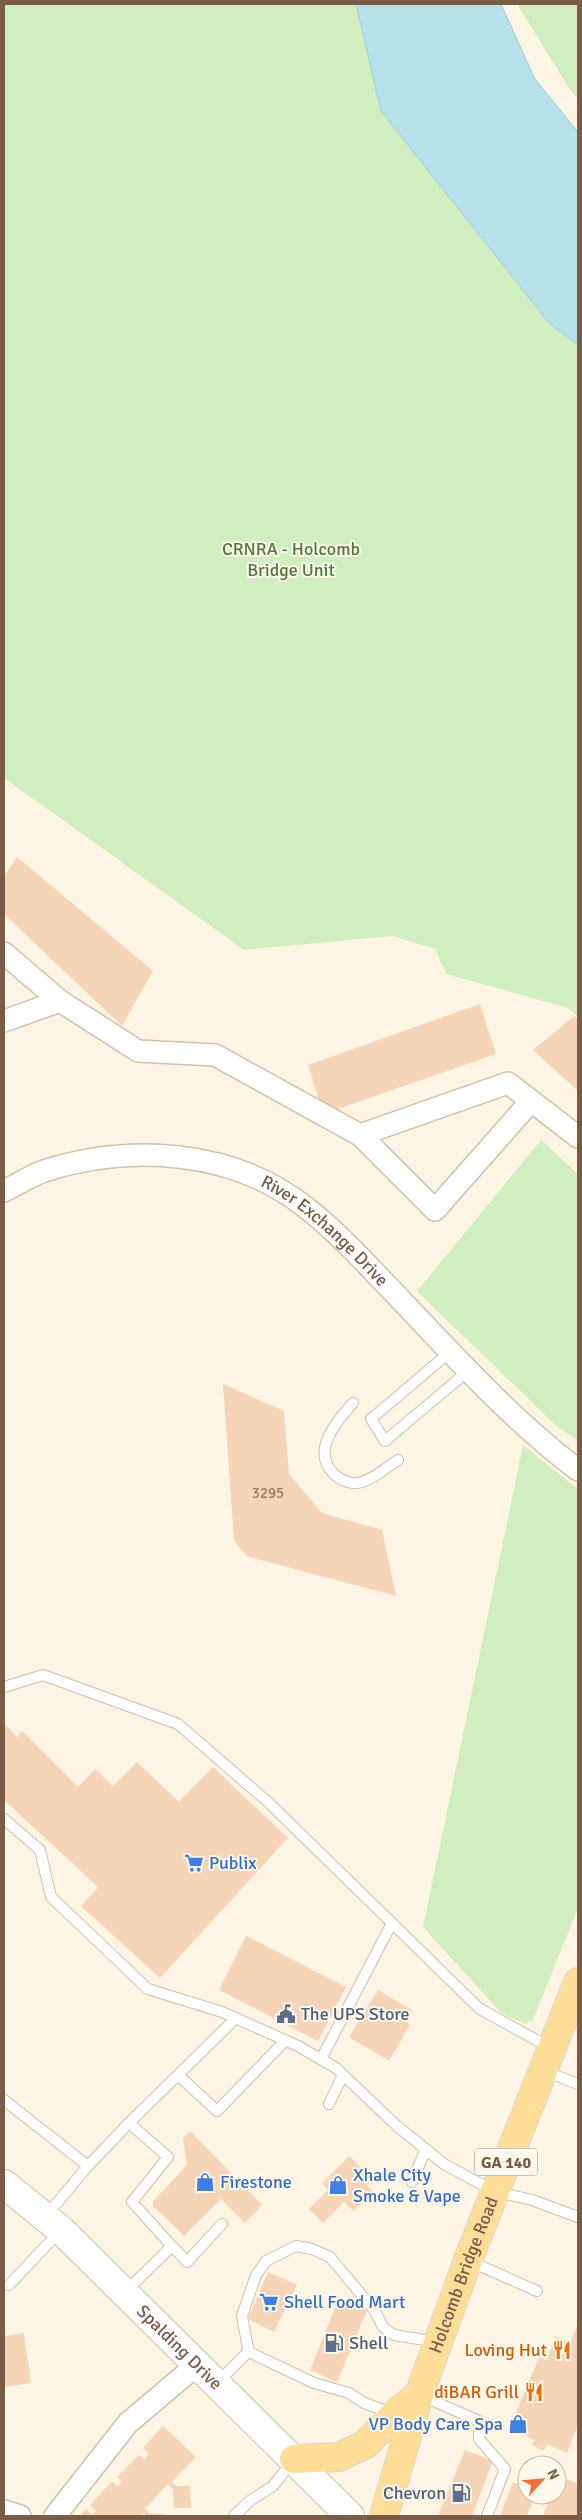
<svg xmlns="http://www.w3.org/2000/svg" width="582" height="2520" viewBox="0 0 582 2520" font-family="Signika,sans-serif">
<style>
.green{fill:#d1eec0}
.water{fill:#b6e0ea;stroke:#9bd0dd}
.building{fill:#f6d4b8}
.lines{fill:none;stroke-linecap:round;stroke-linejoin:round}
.service-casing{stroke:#d3bfab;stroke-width:12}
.minor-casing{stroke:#d3bfab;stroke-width:24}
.secondary-casing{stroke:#d7bfa8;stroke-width:30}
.primary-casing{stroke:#dcd4cf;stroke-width:30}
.service{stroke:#fff;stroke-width:10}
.minor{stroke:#fff;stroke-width:21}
.secondary{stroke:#fff;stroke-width:28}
.primary{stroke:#ffde9a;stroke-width:28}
.labels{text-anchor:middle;stroke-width:4;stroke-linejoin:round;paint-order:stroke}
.number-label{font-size:15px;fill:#987962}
.shield{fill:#fff8ec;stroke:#a18a78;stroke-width:1}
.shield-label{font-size:16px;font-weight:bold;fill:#795b46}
.park-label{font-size:18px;fill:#4b7a3b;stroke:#fff8ec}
.street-label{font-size:18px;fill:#795b46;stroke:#fff8ec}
.shop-label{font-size:18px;fill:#366cbe;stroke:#fff8ec;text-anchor:start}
.service-label{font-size:18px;fill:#4e5e75;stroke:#fff8ec;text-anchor:start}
.food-label{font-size:18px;fill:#c56008;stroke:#fff8ec;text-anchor:end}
</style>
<rect width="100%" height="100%" fill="#fef5e4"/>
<path class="green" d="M 4,4 L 361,4 L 578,341 L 578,1017 L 568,1008 L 446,974 L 435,949 L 393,936 L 244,950 L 4,778 Z
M 517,4 L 578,4 L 578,99 L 570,90 Z
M 541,1140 L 578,1174 L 578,1441 L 555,1425 L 417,1291 Z
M 523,1445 L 578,1489 L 578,1908 L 533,2020 L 525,2024 L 501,2013 L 423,1927 Z"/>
<path class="water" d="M 356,4 L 501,4 L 535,79 L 578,132 L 578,345 L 549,323 L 381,111 Z"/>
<path class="building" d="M 17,857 L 153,971 L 122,1026 L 4,914 L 4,876 Z
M 480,1004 L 496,1054 L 323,1114 L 308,1065 Z
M 574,1016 L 578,1020 L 578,1091 L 533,1050 Z
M 223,1384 L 284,1411 L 289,1474 L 322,1513 L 382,1530 L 396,1596 L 246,1556 L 234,1540 Z
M 4,1723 L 17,1737 L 22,1731 L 78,1787 L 95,1769 L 113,1786 L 137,1762 L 179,1802 L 213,1767 L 288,1838 L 160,1978 L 81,1906 L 98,1887 L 4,1800 Z
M 246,1936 L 346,1987 L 318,2041 L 219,1990 Z
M 378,1990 L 412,2010 L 406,2020 L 410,2025 L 389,2061 L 349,2037 Z
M 190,2131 L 262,2205 L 245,2223 L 221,2199 L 184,2236 L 153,2206 L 153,2201 L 187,2165 L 183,2139 Z
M 349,2156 L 373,2179 L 367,2186 L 373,2192 L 354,2211 L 344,2202 L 323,2223 L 309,2209 L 328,2190 L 322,2183 Z
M 268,2272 L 297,2285 L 274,2332 L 248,2319 Z
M 338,2300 L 367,2310 L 337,2382 L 310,2370 Z
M 578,2323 L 578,2424 L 567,2453 L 547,2444 L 544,2451 L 532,2445 L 534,2440 L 509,2429 L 539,2357 L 546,2360 L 556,2337 L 570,2342 Z
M 24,2333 L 31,2383 L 4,2387 L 4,2336 Z
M 163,2426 L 196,2457 L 172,2482 L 176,2486 L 190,2486 L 191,2508 L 174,2508 L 173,2489 L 168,2484 L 145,2509 L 150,2514 L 165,2514 L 165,2516 L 147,2516 L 143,2513 L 140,2516 L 79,2516 L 86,2509 L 92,2515 L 96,2511 L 90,2505 L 112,2481 L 117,2486 L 122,2482 L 117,2477 L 139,2455 L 144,2459 L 149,2454 L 143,2448 Z
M 465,2450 L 493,2461 L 472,2516 L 438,2516 Z
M 558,2476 L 578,2484 L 578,2516 L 543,2516 L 551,2495 L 557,2495 Z
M 513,2482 L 527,2487 L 527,2495 L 535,2495 L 527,2516 L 500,2516 Z"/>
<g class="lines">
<g class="service-casing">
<path id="service" d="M 450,1352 L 371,1419 L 385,1441 L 468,1371
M 353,1403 C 337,1421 311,1450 333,1473 C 339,1479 347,1484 357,1483 C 371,1481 386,1468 398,1460
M 4,1687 L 43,1675 L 178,1724 L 268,1802 L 480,2009 L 551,2048
M 4,1819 L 40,1850 L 51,1897 L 148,1989 L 222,2012 L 298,2046 L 336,2068 L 397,2126 L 444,2164 L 494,2191 L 532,2200 L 578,2217
M 321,2059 L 392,1923
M 544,2071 L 578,2084
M 178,2075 L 217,2111 L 286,2040
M 4,2100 L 88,2166 L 46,2216
M 329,2104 L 343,2075
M 88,2166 L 129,2123 L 236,2018
M 412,2182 L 426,2149
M 172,2246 L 187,2262 L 222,2224
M 469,2261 L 537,2291
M 9,2285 L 60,2231
M 126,2291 L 172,2246 L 132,2202 L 168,2157 L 129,2123
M 247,2351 L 314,2383 L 349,2393 L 364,2403 L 392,2413
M 217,2383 L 246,2354 L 248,2348 L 242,2316 L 256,2275 L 266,2261 L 296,2246 L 312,2249 L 330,2257 L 375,2311 L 383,2327 L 394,2335 L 437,2342
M 420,2395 L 479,2421 L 479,2439 L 505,2469 L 487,2516
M 234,2516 L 251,2500 L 273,2486 L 292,2462"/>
</g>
<g class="minor-casing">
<g id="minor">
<path d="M 4,953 L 60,1001 L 138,1051 L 215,1055 L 360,1135 L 508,1083 L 578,1137"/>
<path d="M 4,1021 L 60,1001"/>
<path d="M 360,1135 L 435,1210 L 531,1101"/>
<path id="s1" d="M 4,1191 C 17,1185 30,1176 44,1171 C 129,1144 231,1149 304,1206 C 339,1233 368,1266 399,1298 C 456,1358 512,1420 578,1470"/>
<path d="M 4,2511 L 20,2516"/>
<path d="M 55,2516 L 128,2423 L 198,2364"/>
</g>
</g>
<g class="secondary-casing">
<g id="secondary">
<path id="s2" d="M 4,2184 L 61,2230 L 350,2516"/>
</g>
</g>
<g class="primary-casing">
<g id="primary">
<path d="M 294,2459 L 339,2457 L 366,2444 L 395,2414 L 419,2395"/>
<path id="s3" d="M 384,2516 L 419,2395 L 468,2260 L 578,1982"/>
</g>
</g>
<use href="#service" class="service"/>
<use href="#minor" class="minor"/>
<use href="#secondary" class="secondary"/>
<use href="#primary" class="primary"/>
</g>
<defs>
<g id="supermarket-bare" transform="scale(1.5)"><path d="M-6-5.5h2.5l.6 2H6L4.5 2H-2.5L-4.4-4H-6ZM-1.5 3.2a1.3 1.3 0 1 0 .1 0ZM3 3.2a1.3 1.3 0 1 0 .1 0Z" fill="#3f7fe0" stroke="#fff8ec" stroke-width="2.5" paint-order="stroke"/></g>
<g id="civic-bare" transform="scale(1.5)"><path d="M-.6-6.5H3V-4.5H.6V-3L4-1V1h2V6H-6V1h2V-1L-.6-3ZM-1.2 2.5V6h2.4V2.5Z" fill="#5c6f8a" stroke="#fff8ec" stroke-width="2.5" paint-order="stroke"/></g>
<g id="shop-bare" transform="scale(1.5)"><path d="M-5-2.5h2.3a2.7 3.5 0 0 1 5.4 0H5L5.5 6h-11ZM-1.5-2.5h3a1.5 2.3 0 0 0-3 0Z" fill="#3f7fe0" stroke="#fff8ec" stroke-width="2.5" paint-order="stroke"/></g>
<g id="fuel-bare" transform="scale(1.5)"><path d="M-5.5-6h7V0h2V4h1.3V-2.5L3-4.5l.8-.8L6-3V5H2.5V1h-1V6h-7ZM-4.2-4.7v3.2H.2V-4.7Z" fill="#5c6f8a" stroke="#fff8ec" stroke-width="2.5" paint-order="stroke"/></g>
<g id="restaurant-bare" transform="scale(1.5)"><path d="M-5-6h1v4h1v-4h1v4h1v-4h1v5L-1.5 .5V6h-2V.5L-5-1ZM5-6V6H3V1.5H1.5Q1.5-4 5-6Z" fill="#e8710a" stroke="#fff8ec" stroke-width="2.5" paint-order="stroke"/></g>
</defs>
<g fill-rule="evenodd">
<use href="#supermarket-bare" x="194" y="1863"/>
<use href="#civic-bare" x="286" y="2014"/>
<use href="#shop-bare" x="205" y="2182"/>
<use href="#shop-bare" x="338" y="2185"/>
<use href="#supermarket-bare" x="269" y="2302"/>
<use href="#fuel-bare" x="334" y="2343"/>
<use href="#restaurant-bare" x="562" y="2350"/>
<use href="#restaurant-bare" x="534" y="2392"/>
<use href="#shop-bare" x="518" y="2424"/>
<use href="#fuel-bare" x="461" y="2493"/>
</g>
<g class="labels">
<g class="number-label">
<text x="268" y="1498">3295</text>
</g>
<rect class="shield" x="475" y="2148.5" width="62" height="27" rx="4"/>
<g class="shield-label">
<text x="506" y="2168">GA 140</text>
</g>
<g class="park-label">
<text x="291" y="555">CRNRA - Holcomb<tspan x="291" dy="21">Bridge Unit</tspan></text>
</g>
<g class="street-label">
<text dy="6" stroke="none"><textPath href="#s1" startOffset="349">River Exchange Drive</textPath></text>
<text dy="6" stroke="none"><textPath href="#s3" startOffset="254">Holcomb Bridge Road</textPath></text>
<text dy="6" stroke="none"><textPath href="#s2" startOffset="240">Spalding Drive</textPath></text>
</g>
<g class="shop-label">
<text x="209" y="1869">Publix</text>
<text x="353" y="2181">Xhale City<tspan x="353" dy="21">Smoke &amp; Vape</tspan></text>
<text x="220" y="2188">Firestone</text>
<text x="284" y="2308">Shell Food Mart</text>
<text x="503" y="2430" text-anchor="end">VP Body Care Spa</text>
</g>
<g class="service-label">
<text x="301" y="2020">The UPS Store</text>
<text x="349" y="2349">Shell</text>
<text x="446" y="2499" text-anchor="end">Chevron</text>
</g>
<g class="food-label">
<text x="547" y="2356">Loving Hut</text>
<text x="519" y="2398">diBAR Grill</text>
</g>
</g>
<rect width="582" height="2520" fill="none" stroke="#795b46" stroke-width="10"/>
<g transform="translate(542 2480) rotate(64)"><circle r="24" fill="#fff8ec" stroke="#c9b9aa"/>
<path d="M0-4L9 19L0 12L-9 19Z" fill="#f46e3d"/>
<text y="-8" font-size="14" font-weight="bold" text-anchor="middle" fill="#795b46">N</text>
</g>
</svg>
